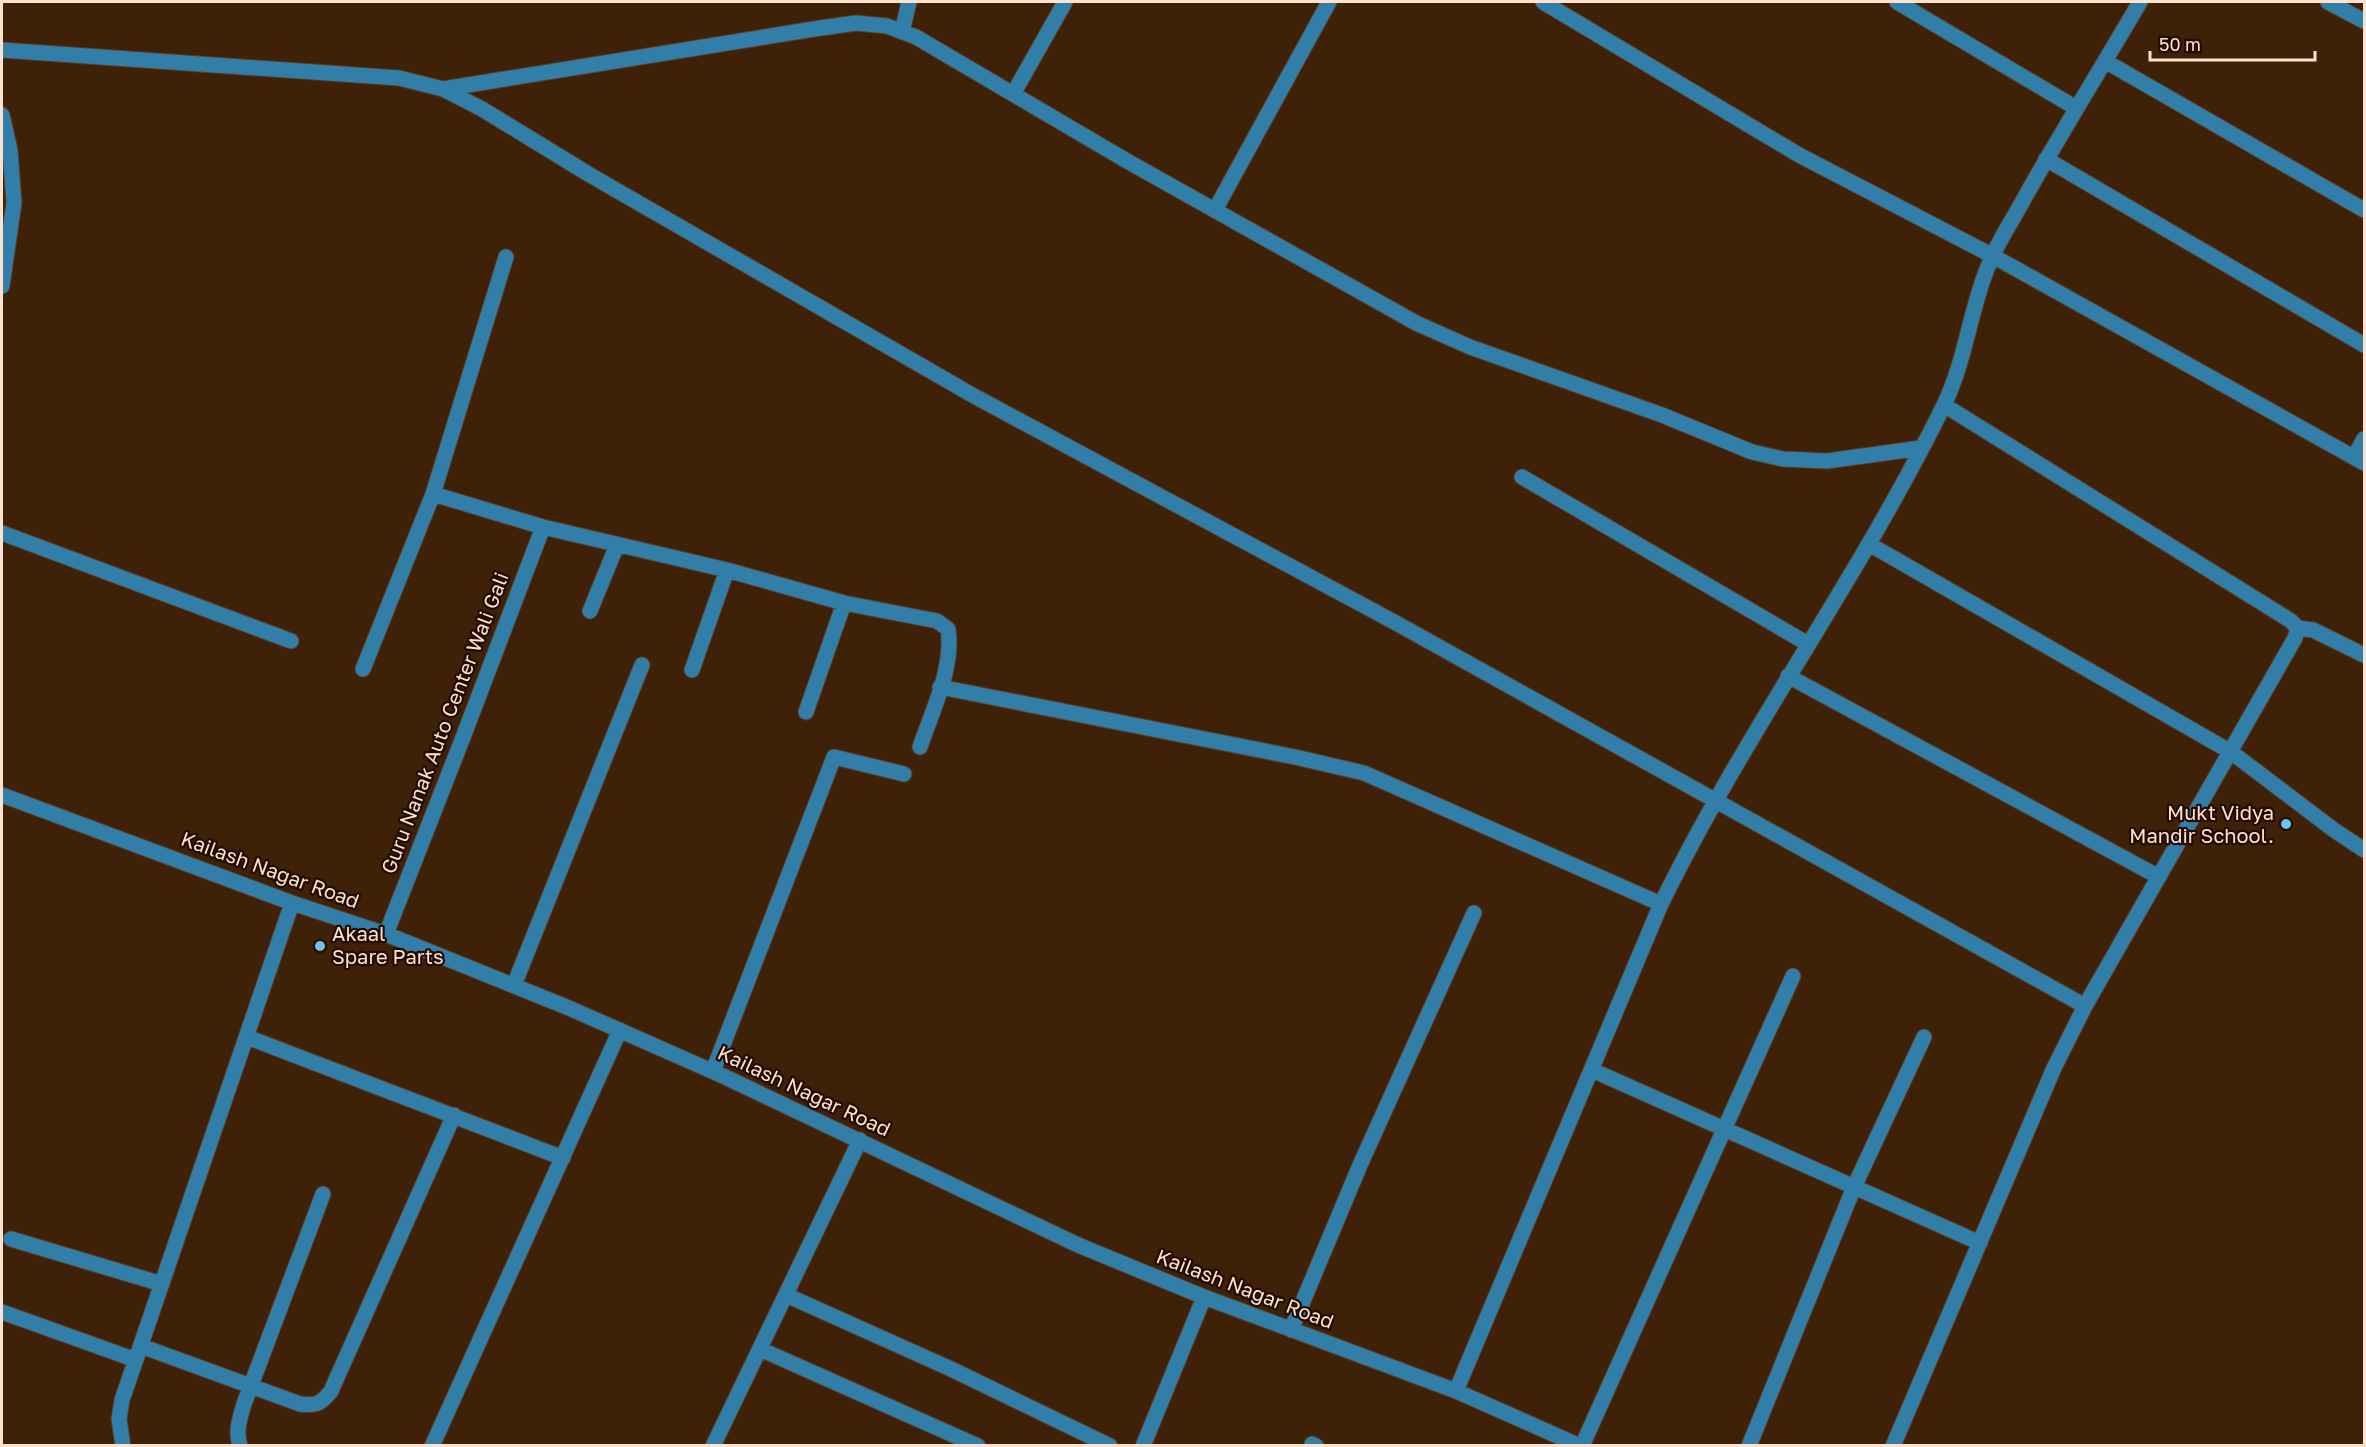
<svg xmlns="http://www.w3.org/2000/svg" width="2366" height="1447" viewBox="0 0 2366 1447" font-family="'Golos Text',sans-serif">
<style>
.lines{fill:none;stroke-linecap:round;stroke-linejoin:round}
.minor-casing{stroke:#5a3c24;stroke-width:17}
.minor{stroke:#317fa8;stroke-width:15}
.poi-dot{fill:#6ec2f3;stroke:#220b00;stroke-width:2}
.labels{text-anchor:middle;stroke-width:4.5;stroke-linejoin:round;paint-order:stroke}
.street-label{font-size:20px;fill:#fde2cf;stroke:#220b00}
.poi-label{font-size:20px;fill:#fde2cf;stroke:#220b00;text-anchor:end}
</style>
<rect width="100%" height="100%" fill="#3f2108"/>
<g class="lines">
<g class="minor-casing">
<path id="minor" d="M 1543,2 L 1799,155 L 1993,256 L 2364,463
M 1897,2 L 2076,108
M 2328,2 L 2364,21
M 902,32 L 909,2
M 2,50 L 399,78 L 443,89 L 482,109 L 590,175 L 974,396 L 1396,623 L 2085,1006
M 2105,61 L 2364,210
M 443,89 L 814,29 L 856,23 L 887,26 L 916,37 L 1127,161 L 1416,323 L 1470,347 L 1662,415 L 1752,452 L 1783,459 L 1827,461 L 1921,448
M 1013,94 L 1065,2
M 2,115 L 10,150 L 14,203 L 2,286
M 2046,159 L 2364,345
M 1215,210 L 1329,2
M 2354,457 L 2364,439
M 1522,477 L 1808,644
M 433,494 L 543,527 L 727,570 L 844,603 L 937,621 L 948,629 C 954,668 932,711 920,747
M 2,533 L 291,641
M 1869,544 L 2231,752 L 2334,830 L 2364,850
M 590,611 L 617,545
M 2298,628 L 2313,630 L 2364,655
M 363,669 L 433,494 L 506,257
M 692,670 L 727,570
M 1788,676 L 2159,877
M 940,687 L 1295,757 L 1364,773 L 1661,904
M 806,712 L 844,603
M 2,795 L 292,903 L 386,934 L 569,1008 L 723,1076 L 1078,1245 L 1204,1297 L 1456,1391 L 1580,1446
M 386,934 L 462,740 L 543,527
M 514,985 L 642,665
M 247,1037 L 563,1158
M 1592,1070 L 1980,1243
M 713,1071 L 834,757 L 904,774
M 11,1239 L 162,1284
M 786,1295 L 951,1369 L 1110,1446
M 2,1312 L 136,1360
M 1291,1330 L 1360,1165 L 1474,913
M 141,1346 L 300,1404 C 316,1406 321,1404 331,1391 L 454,1115
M 760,1349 L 978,1446
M 1456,1391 L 1661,904 C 1745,732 1859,578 1943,407 C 1967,359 1970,304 1993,255 C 2002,235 2015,216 2025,197 C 2062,131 2102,67 2140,2
M 1312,1444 L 1316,1446
M 123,1446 L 119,1419 L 122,1400 L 292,903
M 240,1446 C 235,1431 240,1418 244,1404 L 323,1194
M 432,1446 L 620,1030
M 713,1446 L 860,1140
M 1143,1446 L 1204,1297
M 1582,1446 L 1793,976
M 1749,1446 L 1854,1187 L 1924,1037
M 1893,1446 L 2054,1068 L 2085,1006 L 2295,638 L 2298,628 L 2291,621 L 1944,405"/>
</g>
<use href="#minor" class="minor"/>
</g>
<g class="poi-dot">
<circle cx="2286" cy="824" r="6"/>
<circle cx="320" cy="946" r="6"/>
</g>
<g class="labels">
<g class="street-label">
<text transform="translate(445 723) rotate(-69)" y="7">Guru Nanak Auto Center Wali Gali</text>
<text transform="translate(270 870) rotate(20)" y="7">Kailash Nagar Road</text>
<text transform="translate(804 1091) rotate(25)" y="7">Kailash Nagar Road</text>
<text transform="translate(1245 1289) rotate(21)" y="7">Kailash Nagar Road</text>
</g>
<g class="poi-label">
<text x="2274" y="820">Mukt Vidya<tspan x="2274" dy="23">Mandir School.</tspan></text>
<text x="332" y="941" text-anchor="start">Akaal<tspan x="332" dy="23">Spare Parts</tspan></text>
</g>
</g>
<rect width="2366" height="1447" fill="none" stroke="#fde2cf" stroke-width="6"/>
<path d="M2150 51v9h165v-9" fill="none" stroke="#fde2cf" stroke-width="3"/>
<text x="2159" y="51" font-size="18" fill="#fde2cf" stroke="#220b00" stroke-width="4.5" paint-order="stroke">50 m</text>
</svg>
